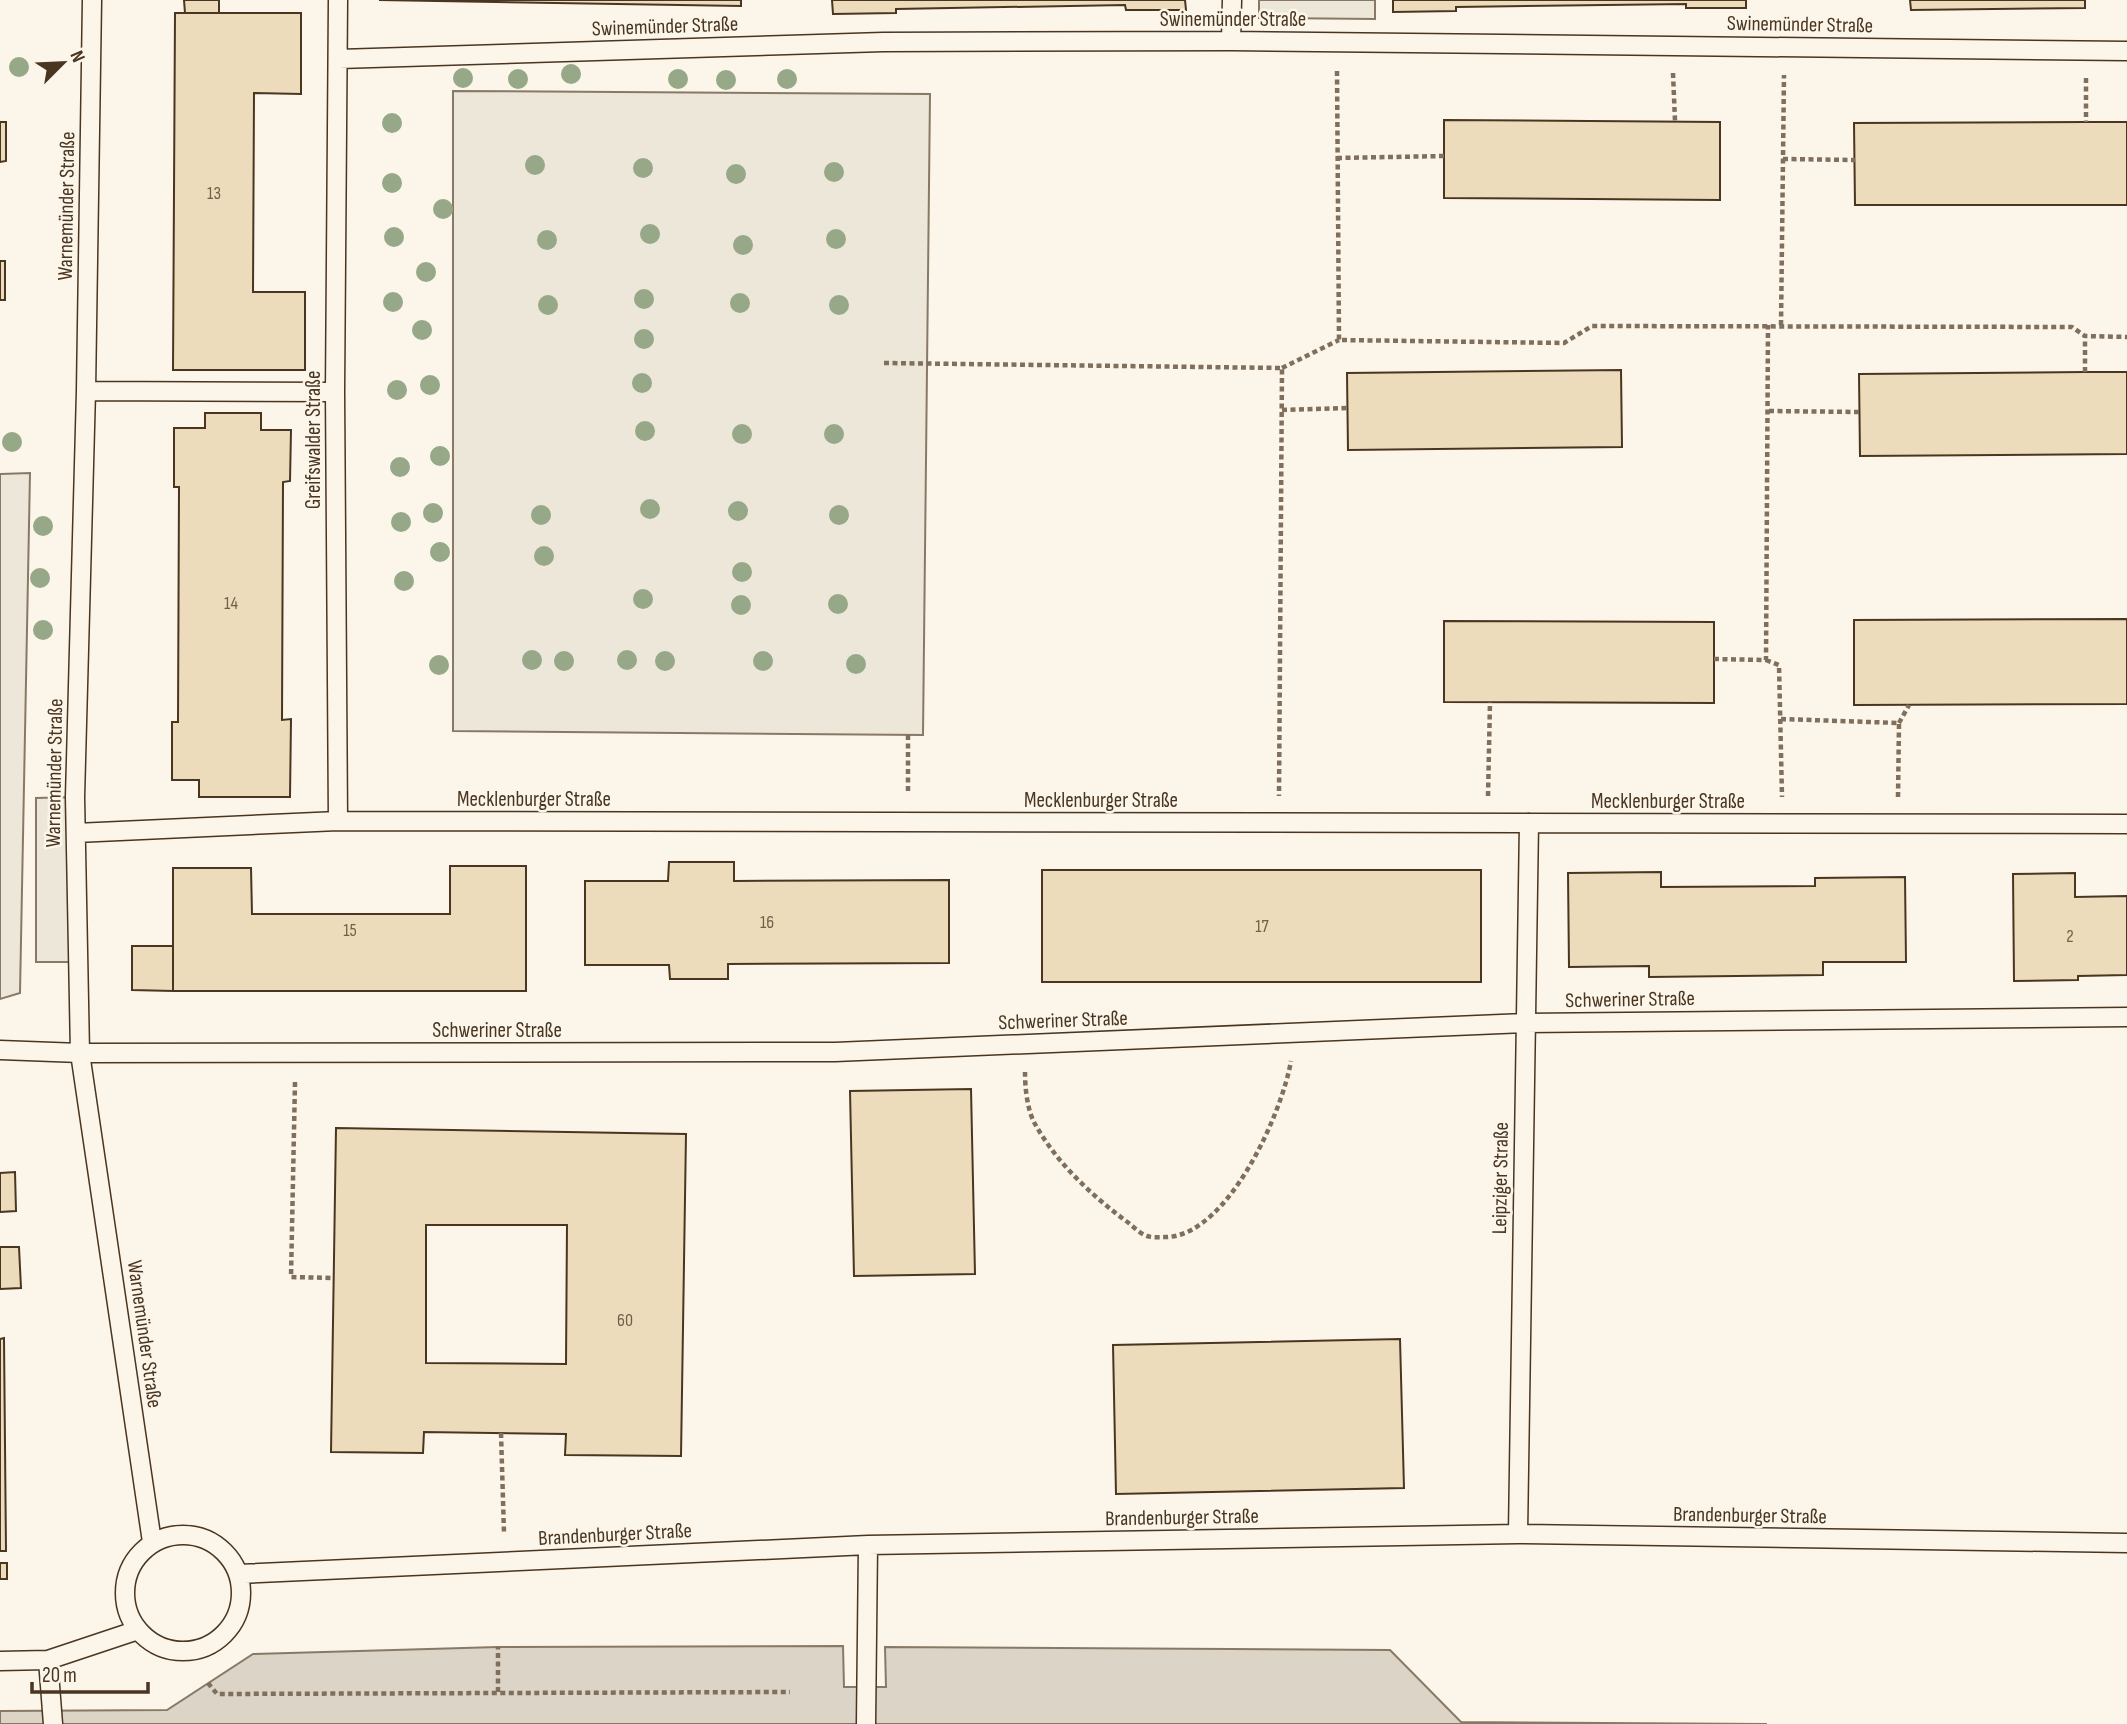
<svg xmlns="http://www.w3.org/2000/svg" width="2127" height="1724" viewBox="0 0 2127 1724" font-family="'Sofia Sans Condensed',sans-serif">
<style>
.parking{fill:#ede7d9;stroke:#887966;stroke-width:2}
.water{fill:#dcd4c6;stroke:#887966;stroke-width:2}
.building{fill:#ecdcbc;stroke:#4a3520;stroke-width:2;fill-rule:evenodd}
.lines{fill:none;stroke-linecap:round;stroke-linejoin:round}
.lane-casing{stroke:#4a3520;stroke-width:21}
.path{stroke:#7f6f5c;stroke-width:4.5;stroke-dasharray:5 3.5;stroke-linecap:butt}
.lane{stroke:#fbf6e9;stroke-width:18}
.tree{fill:#96a887}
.labels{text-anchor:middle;stroke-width:5;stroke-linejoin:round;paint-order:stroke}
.number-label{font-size:18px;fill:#725f47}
.street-label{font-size:21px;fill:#4a3520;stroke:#fbf6e9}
</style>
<rect width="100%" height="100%" fill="#fbf6e9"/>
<path class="parking" d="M 1259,0 L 1375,0 L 1375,19 L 1259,18 Z
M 453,91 L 930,94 L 923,735 L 453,731 Z
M 30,473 L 20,993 L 0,999 L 0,474 Z
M 75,797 L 77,962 L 36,962 L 36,798 Z"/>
<path class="water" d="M 843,1646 L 844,1687 L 886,1687 L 885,1647 L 1390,1650 L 1461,1722 L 1767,1724 L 0,1724 L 0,1711 L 167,1710 L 253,1654 L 498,1647 Z"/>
<path class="building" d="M 184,0 L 219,0 L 219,13 L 185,13 Z
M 379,0 L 741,0 L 741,6 Z
M 832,0 L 1185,0 L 1186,10 L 1126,10 L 1125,5 L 896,9 L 896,13 L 833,14 Z
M 1393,0 L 1746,0 L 1746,8 L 1686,8 L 1686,4 L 1456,7 L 1456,11 L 1393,12 Z
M 1910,0 L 2085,0 L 2085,8 L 1911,10 Z
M 175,13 L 301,13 L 301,94 L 254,93 L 253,292 L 305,292 L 305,370 L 173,370 Z
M 1444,120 L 1720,122 L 1720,200 L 1444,198 Z
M 0,122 L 6,122 L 6,161 L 0,162 Z
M 2086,122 L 2127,122 L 2127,205 L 1855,205 L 1854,123 Z
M 0,261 L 5,261 L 5,300 L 0,300 Z
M 1621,370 L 1622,447 L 1348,450 L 1347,373 Z
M 2085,372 L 2127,372 L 2127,454 L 1860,456 L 1859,374 Z
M 205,413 L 261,413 L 261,430 L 291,430 L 290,481 L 283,482 L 282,720 L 291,719 L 290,797 L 199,797 L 199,780 L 172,780 L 172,722 L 178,722 L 179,487 L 174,487 L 174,428 L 205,428 Z
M 2127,619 L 2127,704 L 1854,705 L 1854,620 Z
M 1444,621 L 1714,622 L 1714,703 L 1444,702 Z
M 669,862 L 734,862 L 734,881 L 949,880 L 949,963 L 728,964 L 728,979 L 670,979 L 669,965 L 585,965 L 585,881 L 668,881 Z
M 450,866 L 526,866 L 526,991 L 173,991 L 173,868 L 251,868 L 252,914 L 450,914 Z
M 1042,870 L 1481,870 L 1481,982 L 1042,982 Z
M 1661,872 L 1661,887 L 1815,886 L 1815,878 L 1905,877 L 1906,962 L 1823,962 L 1823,975 L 1649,977 L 1649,966 L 1569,967 L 1568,873 Z
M 2075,873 L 2075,897 L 2127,896 L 2127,975 L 2078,976 L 2078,980 L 2014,981 L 2013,874 Z
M 132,946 L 173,946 L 173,991 L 132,990 Z
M 971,1089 L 975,1274 L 854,1276 L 850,1091 Z
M 336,1128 L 686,1134 L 681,1456 L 565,1455 L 566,1434 L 424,1432 L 423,1453 L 331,1452 ZM 426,1225 L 567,1225 L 566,1364 L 426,1363 Z
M 15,1172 L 16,1211 L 0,1212 L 0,1173 Z
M 0,1247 L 19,1247 L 21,1288 L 0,1289 Z
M 4,1338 L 6,1551 L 0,1551 L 0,1339 Z
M 1400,1339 L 1404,1488 L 1116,1494 L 1113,1345 Z
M 0,1563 L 7,1563 L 7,1579 L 0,1579 Z"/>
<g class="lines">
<g class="lane-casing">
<path id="lane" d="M 92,0 L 86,391 L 75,797 L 80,1053 L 152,1542
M 1231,41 L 1232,0
M 339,59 L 883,42 L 1231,41 L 2127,51
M 86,391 L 335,392
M 338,821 L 335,392 L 338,0
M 76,833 L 338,821 L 2127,824
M 0,1050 L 80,1053 L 835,1052 L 1525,1023 L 2127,1017
M 1518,1534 L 1529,823
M125 1593a58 58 0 1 1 116 0a58 58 0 1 1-116 0Z
M 239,1574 L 868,1545 L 1518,1534 L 2127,1543
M 48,1660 L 53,1724
M 0,1661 L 48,1660 L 138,1630
M 866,1724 L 868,1545"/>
</g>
<path class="path" d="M 1337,71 L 1339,340 L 1564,343 L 1592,326 L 2072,327 L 2085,336 L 2127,337
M 1673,73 L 1675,121
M 2086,78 L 2086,122
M 1337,158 L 1444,156
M 1783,159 L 1855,160
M 1781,325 L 1784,75
M 884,363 L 1282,368 L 1279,796
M 1282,368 L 1339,340
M 2085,372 L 2085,336
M 1282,410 L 1347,408
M 1769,411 L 1859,412
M 1714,659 L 1766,660 L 1768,325
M 1766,660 L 1779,665 L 1782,797
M 1781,719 L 1899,723 L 1898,797
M 1899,723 L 1909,705
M 908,735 L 908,793
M 1488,796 L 1490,702
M 1025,1072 C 1025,1087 1027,1110 1035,1124 C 1057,1163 1090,1194 1126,1221 C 1132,1225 1140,1234 1147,1236 C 1153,1238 1163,1237 1168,1237 C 1229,1233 1282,1113 1291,1061
M 295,1082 L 291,1277 L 334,1278
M 501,1433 L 504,1533
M 208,1683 L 217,1694 L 790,1692
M 498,1692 L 498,1647"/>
<use href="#lane" class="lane"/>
</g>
<g class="tree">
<circle cx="19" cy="67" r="10"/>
<circle cx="571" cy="74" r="10"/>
<circle cx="463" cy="78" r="10"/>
<circle cx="518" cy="79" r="10"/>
<circle cx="678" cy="79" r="10"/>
<circle cx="787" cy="79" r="10"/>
<circle cx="726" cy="80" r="10"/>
<circle cx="392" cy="123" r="10"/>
<circle cx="535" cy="165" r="10"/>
<circle cx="643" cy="168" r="10"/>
<circle cx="834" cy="172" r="10"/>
<circle cx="736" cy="174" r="10"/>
<circle cx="392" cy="183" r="10"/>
<circle cx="443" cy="209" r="10"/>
<circle cx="650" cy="234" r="10"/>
<circle cx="394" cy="237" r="10"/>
<circle cx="836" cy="239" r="10"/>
<circle cx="547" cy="240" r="10"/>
<circle cx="743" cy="245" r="10"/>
<circle cx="426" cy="272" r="10"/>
<circle cx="644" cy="299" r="10"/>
<circle cx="393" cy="302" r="10"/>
<circle cx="740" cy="303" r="10"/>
<circle cx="548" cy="305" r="10"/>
<circle cx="839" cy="305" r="10"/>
<circle cx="422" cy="330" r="10"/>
<circle cx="644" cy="339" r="10"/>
<circle cx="642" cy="383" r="10"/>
<circle cx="430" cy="385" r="10"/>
<circle cx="397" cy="390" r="10"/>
<circle cx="645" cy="431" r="10"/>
<circle cx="742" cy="434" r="10"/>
<circle cx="834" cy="434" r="10"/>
<circle cx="12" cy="442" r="10"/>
<circle cx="440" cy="456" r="10"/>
<circle cx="400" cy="467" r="10"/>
<circle cx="650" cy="509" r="10"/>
<circle cx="738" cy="511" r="10"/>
<circle cx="433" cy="513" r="10"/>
<circle cx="541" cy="515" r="10"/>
<circle cx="839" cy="515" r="10"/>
<circle cx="401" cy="522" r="10"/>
<circle cx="43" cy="526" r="10"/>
<circle cx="440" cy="552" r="10"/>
<circle cx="544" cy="556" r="10"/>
<circle cx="742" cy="572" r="10"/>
<circle cx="40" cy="578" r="10"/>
<circle cx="404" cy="581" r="10"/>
<circle cx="643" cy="599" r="10"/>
<circle cx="838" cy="604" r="10"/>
<circle cx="741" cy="605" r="10"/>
<circle cx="43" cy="630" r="10"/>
<circle cx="532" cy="660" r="10"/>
<circle cx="627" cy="660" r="10"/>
<circle cx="564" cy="661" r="10"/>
<circle cx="665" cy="661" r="10"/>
<circle cx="763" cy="661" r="10"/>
<circle cx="856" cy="664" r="10"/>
<circle cx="439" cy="665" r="10"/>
</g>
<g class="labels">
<g class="number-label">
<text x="214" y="199">13</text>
<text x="231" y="609">14</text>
<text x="767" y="928">16</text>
<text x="1262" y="932">17</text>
<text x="350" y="936">15</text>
<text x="2070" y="942">2</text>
<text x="625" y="1326">60</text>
</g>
<g class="street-label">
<text x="1233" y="26">Swinemünder Straße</text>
<text transform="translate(1800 24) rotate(1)" y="7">Swinemünder Straße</text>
<text transform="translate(665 26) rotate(-2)" y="7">Swinemünder Straße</text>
<text transform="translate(66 206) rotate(-89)" y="7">Warnemünder Straße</text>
<text transform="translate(313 440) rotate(-90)" y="7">Greifswalder Straße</text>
<text transform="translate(54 773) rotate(-89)" y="7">Warnemünder Straße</text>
<text x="534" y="806">Mecklenburger Straße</text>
<text x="1101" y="807">Mecklenburger Straße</text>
<text x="1668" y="808">Mecklenburger Straße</text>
<text transform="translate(1630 999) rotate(-1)" y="7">Schweriner Straße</text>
<text transform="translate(1063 1020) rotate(-2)" y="7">Schweriner Straße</text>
<text x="497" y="1037">Schweriner Straße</text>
<text transform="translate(1500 1178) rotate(-89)" y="7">Leipziger Straße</text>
<text transform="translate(145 1334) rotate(82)" y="7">Warnemünder Straße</text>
<text transform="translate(1750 1515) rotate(1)" y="7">Brandenburger Straße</text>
<text transform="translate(1182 1517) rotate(-1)" y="7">Brandenburger Straße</text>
<text transform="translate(615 1534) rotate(-3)" y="7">Brandenburger Straße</text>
</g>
</g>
<g transform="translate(63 63) rotate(66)" stroke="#fbf6e9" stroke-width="5" paint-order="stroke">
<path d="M0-5L12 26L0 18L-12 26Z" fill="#4a3520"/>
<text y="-10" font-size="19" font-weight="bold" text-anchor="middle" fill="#4a3520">N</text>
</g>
<path d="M32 1682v10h116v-10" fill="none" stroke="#4a3520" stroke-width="3.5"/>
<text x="42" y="1682" font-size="21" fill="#4a3520" stroke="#fbf6e9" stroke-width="5" paint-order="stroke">20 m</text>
</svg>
